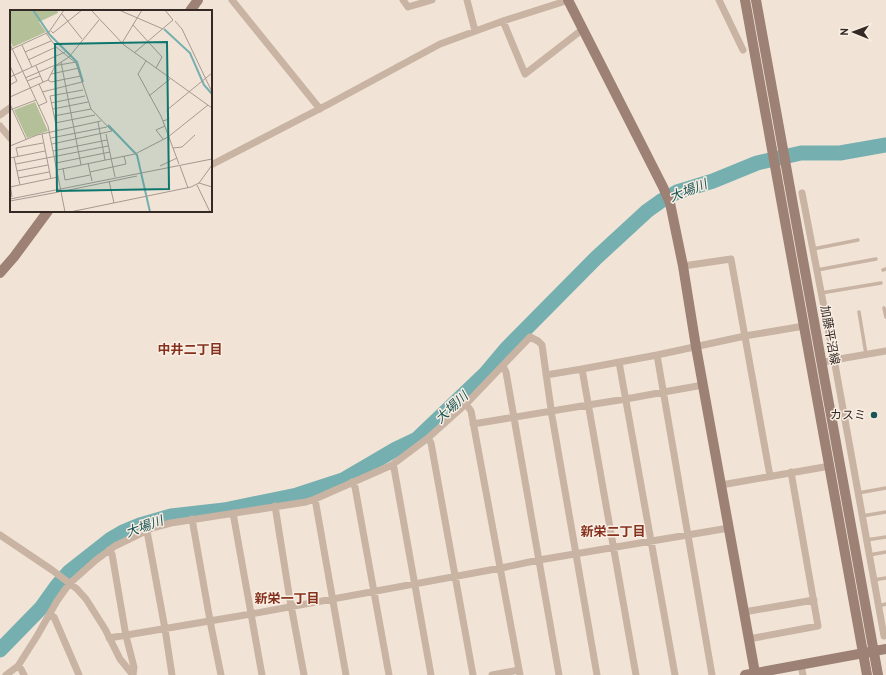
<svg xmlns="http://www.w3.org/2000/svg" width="886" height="675" viewBox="0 0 886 675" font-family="'PT Sans','Noto Sans JP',sans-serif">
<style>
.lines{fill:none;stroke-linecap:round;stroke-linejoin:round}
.river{stroke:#76afaf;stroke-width:15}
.lane{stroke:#c9b3a3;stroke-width:3.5}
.street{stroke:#c9b3a3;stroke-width:7}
.secondary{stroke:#9d8175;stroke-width:10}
.poi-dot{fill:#1a5556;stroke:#f9eee3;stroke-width:1.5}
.labels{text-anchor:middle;stroke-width:3;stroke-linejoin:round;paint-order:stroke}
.street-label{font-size:12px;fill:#342925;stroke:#f9eee3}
.poi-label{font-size:12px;fill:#342925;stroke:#f9eee3;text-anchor:end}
.water-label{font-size:13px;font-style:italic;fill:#1a5556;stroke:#f9eee3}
.neighbourhood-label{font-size:13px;font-weight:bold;fill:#85311d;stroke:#f9eee3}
.inset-river{fill:none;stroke:#76afaf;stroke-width:2}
.inset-road{fill:none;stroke:#a59990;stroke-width:1}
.view{fill:#0f766e;fill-opacity:0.15;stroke:#0f766e;stroke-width:2}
.inset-edge{fill:none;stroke:#342925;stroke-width:2}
</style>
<rect width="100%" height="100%" fill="#f1e4d7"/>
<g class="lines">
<path class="river" d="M 0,650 L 41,608 L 56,587 L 69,572 L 111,539 L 123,532 L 140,525 L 171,516 L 224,510 L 297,495 L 343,480 L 396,449 L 417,439 L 485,374 L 506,349 L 596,258 L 647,211 L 661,201 L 677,192 L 713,181 L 757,163 L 801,153 L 840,153 L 886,145"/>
<path class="lane" d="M 813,249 L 858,240
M 817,270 L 876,259
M 883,270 L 886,269
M 821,293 L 881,283
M 884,308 L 886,317
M 859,312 L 866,354
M 858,493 L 886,488
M 862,516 L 886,512
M 866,540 L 886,537
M 869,555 L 886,552
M 873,580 L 886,578
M 879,606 L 886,604"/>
<path class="street" d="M 232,0 L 320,109
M 403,0 L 408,7 L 432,0
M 467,0 L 475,31
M 719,0 L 743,50
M 503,21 L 525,74 L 583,29
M 0,115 L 11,107
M 0,126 L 11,139
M 211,165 L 329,104 L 440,44 L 503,21 L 569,0
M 802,193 L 834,359 L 884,636
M 683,266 L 731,259 L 770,476
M 657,355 L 712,675
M 619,362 L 675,675
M 822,362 L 886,351
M 503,366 L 506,372 L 559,675
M 582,369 L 636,675
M 546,375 L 582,369 L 657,355 L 745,336 L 804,326
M 466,404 L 471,411 L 520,675
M 473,424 L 588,405 L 626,399 L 664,392 L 703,385
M 428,438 L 431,443 L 473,675
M 392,465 L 394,468 L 431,675
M 352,482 L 355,487 L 389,675
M 721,485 L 830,466
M 315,499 L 346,675
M 275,506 L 290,600 L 304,675
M 233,513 L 262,675
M 192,519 L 211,626 L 221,675
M 147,531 L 165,629 L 172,675
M 0,535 L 52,570 L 77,589 L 86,599 L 105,629 L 120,659 L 133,675
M 109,550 L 112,554 L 126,636 L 134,667 L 133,675
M 744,612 L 814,600
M 49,615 L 54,617 L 79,675
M 109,638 L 251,614 L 501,568 L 539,560 L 729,528
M 749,639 L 818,626 L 791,472
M 801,665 L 803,675
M 18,666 L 21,669 L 24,675
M 6,675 L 18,666 L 37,636 L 57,601 L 69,584 L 96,560 L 115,546 L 152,528 L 171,523 L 306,502 L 315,499 L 392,465 L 428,438 L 466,404 L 530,337 L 538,341 L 542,345 L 552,416 L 597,675
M 492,675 L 519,670"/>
<path class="secondary" d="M 568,0 L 663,187 L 670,203 L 683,266 L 696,347 L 755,673
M 745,0 L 867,675
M 756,0 L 878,675
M 190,11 L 198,0
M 0,273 L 14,257 L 48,211
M 745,675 L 886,649"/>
</g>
<circle class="poi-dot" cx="874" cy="415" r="4"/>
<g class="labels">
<g class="street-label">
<text transform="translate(830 335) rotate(80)" y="4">加藤平沼線</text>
</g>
<g class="poi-label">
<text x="866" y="419">カスミ</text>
</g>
<g class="water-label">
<text transform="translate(688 190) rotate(-21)" y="5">大場川</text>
<text transform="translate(451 407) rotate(-43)" y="5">大場川</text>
<text transform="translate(144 526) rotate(-20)" y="5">大場川</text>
</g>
<g class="neighbourhood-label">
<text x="190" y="354">中井二丁目</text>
<text x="613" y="536">新栄二丁目</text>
<text x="287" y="603">新栄一丁目</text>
</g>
</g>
<g transform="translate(10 10)">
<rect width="202" height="202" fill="#f1e4d7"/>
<path d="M 0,0 L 47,0 L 48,3 L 29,12 L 36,22 L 3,37 L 0,30 ZM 25,92 L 38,121 L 17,128 L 4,100 Z" fill="#b4c097"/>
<path class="inset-river" d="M 23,0 L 40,25 L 67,52 L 73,72M 154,19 L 180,43 L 194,75 L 202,84M 98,115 L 127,145 L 140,202"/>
<path class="inset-road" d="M 81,0 L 114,35 L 202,98M 109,0 L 153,19M 52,4 L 72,29M 165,11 L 172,19 L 202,82M 123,15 L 152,47 L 146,58M 41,21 L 43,23 L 72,0M 36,23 L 46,37 L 66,53 L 81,99 L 102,121 L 42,134M 112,33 L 132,0M 0,34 L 38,116 L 55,202M 12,35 L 22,57M 0,40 L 39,22 L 54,0M 15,42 L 41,31M 124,43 L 163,10 L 155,0M 18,50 L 46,37M 136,51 L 128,64 L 151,106 L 169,154M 51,52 L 71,155M 0,56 L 7,71 L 0,75M 26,56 L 33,72M 41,64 L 69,58M 0,67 L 55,42M 15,68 L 43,56 L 66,52M 38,70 L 41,72 L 71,66M 17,71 L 30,66M 32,82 L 72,72M 139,86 L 160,69M 0,87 L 38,70 L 45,56 L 59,47 L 89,10M 41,93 L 75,86M 0,94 L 16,129M 28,96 L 37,92 L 29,74M 43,99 L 78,92M 0,100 L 26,90M 44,106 L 81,99M 153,111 L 159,109 L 157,100 L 202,63M 88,112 L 95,150M 45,113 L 85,105M 47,120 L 40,86 L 73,80M 32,124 L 41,169M 96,124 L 105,167M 41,128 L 97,117M 153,129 L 146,120 L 155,116M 0,136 L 27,125 L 91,111M 163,138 L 172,137 L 185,125M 43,141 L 97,130M 8,146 L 6,138 L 33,133M 4,147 L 10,175M 0,148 L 35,141M 46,153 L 100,142M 78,153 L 82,171M 6,154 L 98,136M 150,156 L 167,148M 170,156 L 178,178M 53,158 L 55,170 L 80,165M 47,160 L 125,144 L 158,127 L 198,95M 7,161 L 38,155M 80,162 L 116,154 L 114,146M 8,168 L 39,162M 99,171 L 104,193M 0,173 L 2,187M 189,173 L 202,177M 187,175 L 200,202M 0,177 L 48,167M 54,181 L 127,166M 0,189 L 202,149M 0,191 L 49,182M 60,202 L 181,177 L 189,173 L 202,155"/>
<path class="view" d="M 157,32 L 159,179 L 47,181 L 45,34 Z"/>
<rect width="202" height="202" class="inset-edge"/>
</g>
<g transform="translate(854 32) rotate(271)" stroke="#f9eee3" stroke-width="3" paint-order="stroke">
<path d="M0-3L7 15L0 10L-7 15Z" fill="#342925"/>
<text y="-6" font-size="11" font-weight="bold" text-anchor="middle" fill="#342925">N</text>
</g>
</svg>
